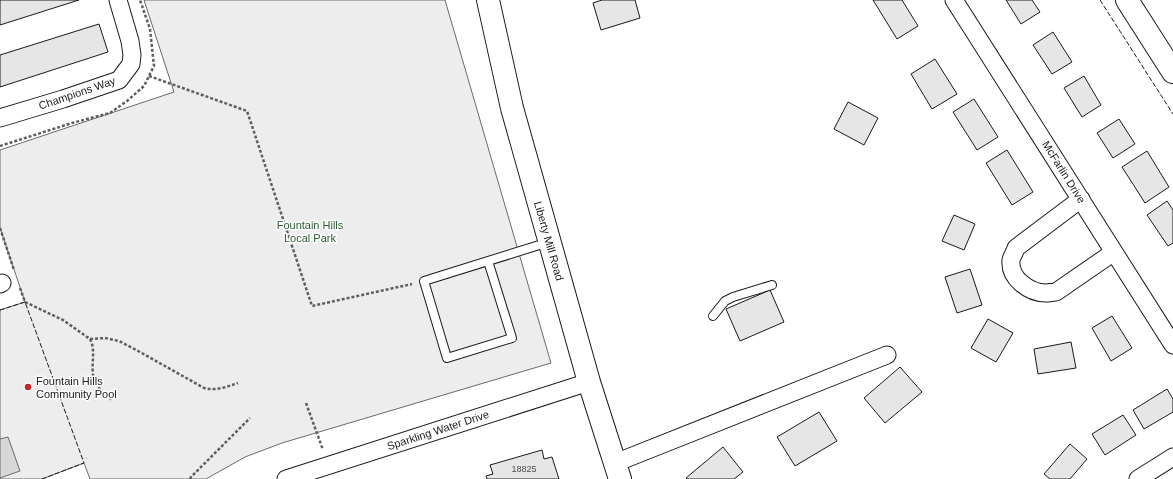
<svg xmlns="http://www.w3.org/2000/svg" width="1173" height="479" viewBox="0 0 1173 479" font-family="Arial,sans-serif">
<style>
.green{fill:#ededed;stroke:#6a6a6a}
.water{fill:#d7d7d7;stroke:#6a6a6a}
.building{fill:#e6e6e6;stroke:#1a1a1a}
.lines{fill:none;stroke-linecap:round;stroke-linejoin:round}
.lane-casing{stroke:#1a1a1a;stroke-width:10}
.street-casing{stroke:#1a1a1a;stroke-width:19}
.secondary-casing{stroke:#1a1a1a;stroke-width:24}
.primary-casing{stroke:#1a1a1a;stroke-width:24}
.path{stroke:#5f5f5f;stroke-width:2.5;stroke-dasharray:3 2;stroke-linecap:butt}
.lane{stroke:#fff;stroke-width:8}
.street{stroke:#fff;stroke-width:17}
.secondary{stroke:#fff;stroke-width:22}
.primary{stroke:#fff;stroke-width:22}
.fence{stroke:#1a1a1a;stroke-width:1;stroke-dasharray:5 2;stroke-linecap:butt}
.poi-dot{fill:#c62828;stroke:#fff;stroke-width:1.5}
.labels{text-anchor:middle;stroke-width:3;stroke-linejoin:round;paint-order:stroke}
.number-label{font-size:9px;fill:#4d4d4d}
.street-label{font-size:11px;fill:#1a1a1a;stroke:#fff}
.park-label{font-size:11px;fill:#2b5a34;stroke:#fff}
.poi-label{font-size:11px;fill:#1a1a1a;stroke:#fff;text-anchor:start}
</style>
<rect width="100%" height="100%" fill="#fff"/>
<path class="green" d="M 144,0 L 445,0 L 551,363 L 282,443 L 245,457 L 206,479 L 90,479 L 84,463 L 42,479 L 0,479 L 0,310 L 25,302 L 0,228 L 0,150 L 174,92 Z"/>
<path class="water" d="M 8,437 L 20,471 L 0,478 L 0,439 Z"/>
<path class="building" d="M 0,0 L 79,0 L 0,25 Z
M 602,0 L 635,0 L 640,18 L 601,30 L 593,3 Z
M 873,0 L 902,0 L 918,26 L 897,39 Z
M 1006,0 L 1032,0 L 1040,12 L 1021,24 Z
M 99,24 L 108,52 L 0,87 L 0,55 Z
M 1053,32 L 1072,62 L 1052,74 L 1033,45 Z
M 935,59 L 957,94 L 932,109 L 911,74 Z
M 1084,76 L 1101,105 L 1082,117 L 1064,88 Z
M 974,99 L 998,137 L 977,150 L 953,112 Z
M 848,102 L 878,118 L 864,145 L 834,129 Z
M 1119,119 L 1135,144 L 1113,158 L 1097,133 Z
M 1007,150 L 1033,192 L 1012,205 L 986,163 Z
M 1147,151 L 1169,187 L 1145,203 L 1122,167 Z
M 1167,201 L 1173,210 L 1173,243 L 1168,246 L 1147,215 Z
M 954,215 L 975,224 L 964,250 L 942,241 Z
M 970,269 L 982,305 L 957,313 L 945,277 Z
M 770,290 L 784,322 L 740,341 L 726,309 Z
M 1112,316 L 1132,348 L 1111,361 L 1092,328 Z
M 988,319 L 1013,333 L 996,362 L 971,348 Z
M 1071,342 L 1076,368 L 1038,374 L 1034,349 Z
M 900,367 L 922,392 L 885,423 L 864,398 Z
M 1167,389 L 1173,399 L 1173,412 L 1144,429 L 1133,410 Z
M 819,412 L 837,441 L 795,466 L 777,437 Z
M 1123,415 L 1136,435 L 1105,455 L 1092,434 Z
M 1070,444 L 1087,459 L 1070,479 L 1050,479 L 1044,474 Z
M 723,447 L 743,472 L 734,479 L 687,479 L 686,478 Z
M 542,450 L 544,459 L 552,457 L 559,479 L 487,479 L 486,476 L 493,474 L 490,465 Z"/>
<g class="lines">
<g class="lane-casing">
<path id="lane" d="M 488,261 L 512,338 L 447,358 L 424,281 L 549,242
M 713,316 L 725,301 L 733,297 L 772,285"/>
</g>
<g class="street-casing">
<path id="street" d="M 954,0 L 1173,345
M 0,118 L 63,99 L 119,80 L 131,64 L 132,55 L 130,41 L 118,0
M 1081,199 L 1016,248 C 1015,252 1012,256 1011,260 C 1009,278 1029,293 1046,293 C 1049,293 1053,292 1056,292 L 1114,252
M 0,284 L 2,283
M 615,463 L 887,355
M 286,479 L 589,382
M 1138,479 L 1173,457"/>
</g>
<g class="secondary-casing">
<path id="secondary" d="M 488,0 L 512,108 L 589,382 L 620,479"/>
</g>
<g class="primary-casing">
<path id="primary" d="M 1127,0 L 1173,72"/>
</g>
<path class="path" d="M 149,76 L 247,111 L 312,306 L 412,284
M 0,146 L 72,123 L 110,113 L 127,101 L 144,86 L 154,66 L 150,29 L 140,0
M 0,228 L 14,270
M 20,288 L 25,302 L 63,320 L 90,339 L 105,338 L 119,341 L 140,352 L 204,388 C 216,391 226,387 238,383
M 90,339 C 97,352 89,368 95,382 C 98,389 106,395 112,400
M 306,403 L 323,450
M 190,479 L 191,477 L 250,418"/>
<use href="#lane" class="lane"/>
<use href="#street" class="street"/>
<use href="#secondary" class="secondary"/>
<use href="#primary" class="primary"/>
<path class="fence" d="M 1100,0 L 1173,114
M 0,310 L 25,302 L 84,463 L 42,479"/>
</g>
<circle class="poi-dot" cx="28" cy="387" r="4"/>
<g class="labels">
<g class="number-label">
<text x="524" y="472">18825</text>
</g>
<g class="street-label">
<text transform="translate(77 93) rotate(-19)" y="4">Champions Way</text>
<text transform="translate(1064 172) rotate(58)" y="4">McFarlin Drive</text>
<text transform="translate(549 241) rotate(74)" y="4">Liberty Mill Road</text>
<text transform="translate(438 430) rotate(-18)" y="4">Sparkling Water Drive</text>
</g>
<g class="park-label">
<text x="310" y="229">Fountain Hills<tspan x="310" dy="13">Local Park</tspan></text>
</g>
<g class="poi-label">
<text x="36" y="385">Fountain Hills<tspan x="36" dy="13">Community Pool</tspan></text>
</g>
</g>
</svg>
